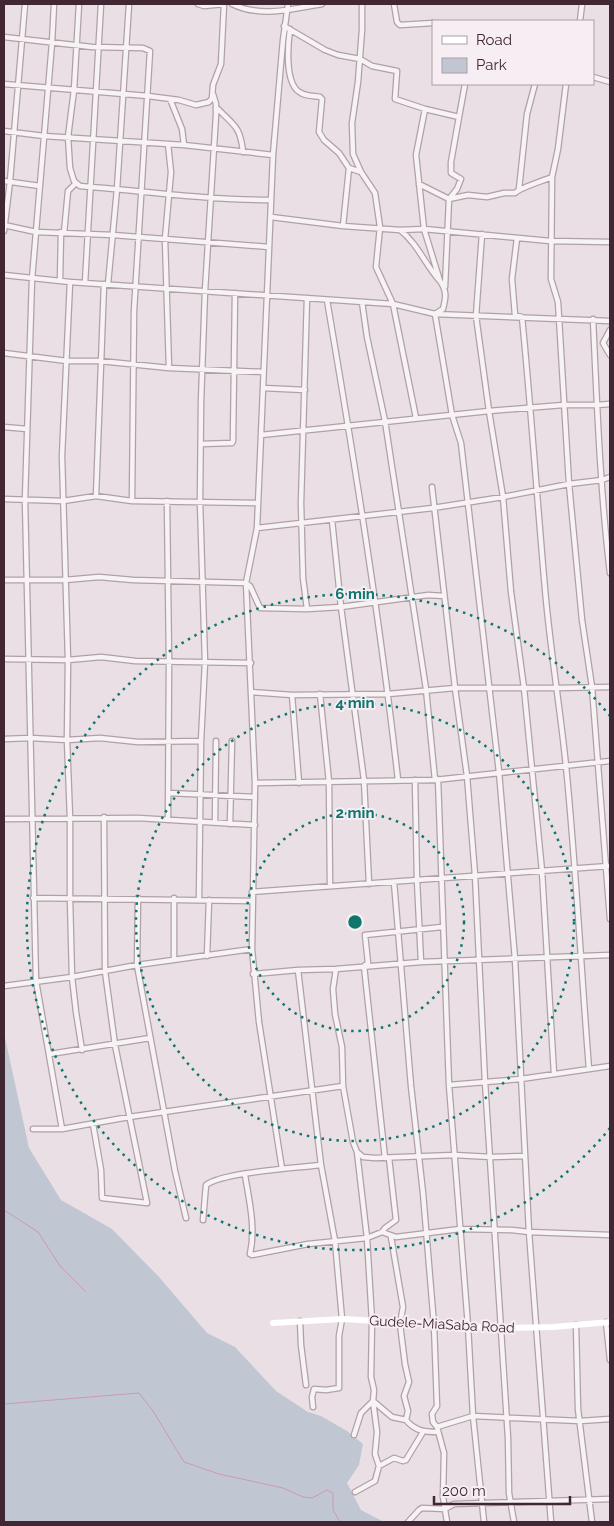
<svg xmlns="http://www.w3.org/2000/svg" width="614" height="1526" viewBox="0 0 614 1526" font-family="Raleway,sans-serif">
<style>
.green{fill:#c0c7d3}
.lines{fill:none;stroke-linecap:round;stroke-linejoin:round}
.stream{stroke:#cb98b7;stroke-width:1}
.street-casing{stroke:#b0a0a8;stroke-width:7}
.street{stroke:#f7f2f4;stroke-width:4.5}
.secondary{stroke:#fff;stroke-width:6}
.ring{fill:none;stroke:#0f766e;stroke-width:2.5;stroke-dasharray:2.5 5}
.labels{text-anchor:middle;stroke-width:4;stroke-linejoin:round;paint-order:stroke}
.street-label{font-size:14px;fill:#412734;stroke:#f6eef3}
.centre{fill:#0f766e;stroke:#f6eef3;stroke-width:2.5}
.ring-label{font-size:15px;text-anchor:middle;font-weight:bold;fill:#0f766e;stroke:#f6eef3;stroke-width:4;stroke-linejoin:round;paint-order:stroke}
</style>
<rect width="100%" height="100%" fill="#e9dfe4"/>
<path class="green" d="M 4,1033 L 29,1148 L 61,1200 L 112,1229 L 159,1277 L 207,1333 L 235,1347 L 276,1391 L 308,1412 L 321,1416 L 347,1431 L 363,1444 L 359,1465 L 347,1483 L 361,1510 L 384,1522 L 4,1522 Z"/>
<g class="lines">
<path class="stream" d="M 4,1210 L 38,1232 L 60,1266 L 85,1291
M 4,1404 L 139,1393 L 153,1411 L 184,1462 L 219,1474 L 283,1488 L 303,1497 L 312,1498 L 327,1490 L 333,1493 L 333,1510 L 340,1522"/>
<g class="street-casing">
<path id="street" d="M 54,4 L 52,43 L 32,279 L 25,500 L 36,981 L 62,1129
M 79,4 L 74,90 L 68,137 L 70,168 L 74,181 L 80,186 C 143,191 208,200 271,200
M 198,4 L 204,6 L 224,4
M 232,4 C 261,18 292,9 322,4
M 362,4 L 362,30 L 358,82 L 352,123 L 353,154 L 361,172 L 375,193 L 380,227 L 376,267 L 393,304 L 416,418
M 394,4 L 397,22 L 400,25 L 433,23
M 580,21 L 582,4
M 284,26 L 325,50 L 338,55 L 360,59 L 372,66 L 397,71 L 395,99 L 425,109 L 459,117 L 451,162 L 451,173 L 461,179 L 457,189 L 449,199 L 445,287
M 290,29 C 288,44 284,85 301,93 C 306,96 314,96 320,97 L 322,99 L 319,132 L 324,140 L 339,153 L 349,168 L 361,172
M 4,37 L 92,47 L 143,48 L 150,51 L 134,311 L 132,501
M 593,77 L 610,82
M 4,84 L 148,96 L 179,100 L 196,105 L 209,102 L 212,98 L 213,85 L 221,64 L 224,4
M 566,84 L 558,149 L 552,177 L 551,279 L 558,302 L 559,318 L 569,484 L 582,620 L 592,687 L 610,919
M 170,99 L 182,129 L 184,145
M 216,107 C 234,126 240,125 243,152
M 425,109 L 416,155 L 424,229 L 440,281 C 447,291 446,297 443,309 L 435,314 L 452,415 L 461,443 L 499,772 L 515,959 L 529,1232 L 551,1522
M 459,117 L 465,84
M 4,131 L 44,136 L 184,145 L 273,155
M 168,144 L 171,172 L 165,239 L 169,368
M 4,181 L 40,186
M 419,184 L 449,199 L 468,195 L 487,197 L 504,193 L 515,193 C 521,187 543,181 552,177
M 519,189 L 527,114 L 535,84
M 271,217 L 343,226 L 400,230 L 424,229 L 550,241 L 610,242
M 4,225 L 36,232 L 113,235 L 269,247
M 343,226 L 349,168
M 400,230 C 417,243 425,264 439,280
M 4,231 L 10,181 L 25,4
M 64,233 L 68,191 L 76,183
M 482,234 L 476,316 L 489,411 L 503,497 L 511,592 L 524,688 L 542,871 L 554,1074
M 517,238 L 512,279 L 515,315 L 522,317 C 531,408 537,499 545,589 C 550,648 560,707 566,766 C 576,867 581,968 589,1069
M 4,275 L 70,282 L 393,304 L 435,314 L 610,321
M 60,281 L 61,232
M 70,282 L 62,456 L 68,660 L 67,740 L 70,818 L 70,899 L 72,977 L 76,1012 L 82,1050
M 85,283 L 101,4
M 108,284 L 117,189 L 129,4
M 307,298 L 301,503 L 303,578 L 307,609
M 327,300 C 354,459 380,619 398,780
M 362,302 L 367,337 L 385,421 L 412,598 L 426,689 L 435,780
M 593,319 C 597,404 600,489 610,573
M 610,330 L 603,343 L 610,355
M 4,353 L 67,361 L 100,361 L 169,368 L 263,372
M 263,388 L 305,390
M 4,427 L 27,429
M 261,435 L 489,411 L 563,405 L 597,405 L 610,404
M 201,444 L 232,443 L 233,441 L 235,293
M 432,487 L 455,688 L 467,776 L 475,875 L 485,1082 L 508,1438 L 509,1493 L 514,1522
M 96,496 L 104,284
M 4,499 L 63,501 L 96,496 L 132,501 L 257,503
M 167,501 L 169,662 L 168,820
M 332,520 L 341,607 L 364,780 L 369,884
M 257,528 L 433,508 L 503,497 L 569,484 L 602,480 L 610,477
M 4,580 L 65,580 L 99,577 L 133,580 L 246,583 L 250,586 L 260,608 L 307,609 L 341,607 L 428,595 L 444,596
M 4,659 L 68,660 L 101,657 L 135,661 L 251,663
M 251,692 L 292,695 L 388,694 L 455,688 L 557,688 L 610,687
M 320,694 L 329,782 L 330,886
M 292,695 L 299,783
M 4,739 L 31,738 L 67,740 L 100,738 L 138,742 L 201,741
M 438,779 L 449,1085 L 468,1326 L 473,1416 L 484,1522
M 415,780 L 417,880 L 421,962
M 255,783 L 435,780 L 610,761
M 169,793 L 255,797
M 4,819 L 138,818 L 255,825
M 215,823 L 216,741
M 230,824 L 232,741
M 394,882 L 411,1086 L 423,1193 L 434,1325 L 437,1406 L 432,1414 L 433,1422 L 437,1427 L 444,1453 L 443,1497 L 447,1522
M 252,892 L 609,866
M 33,898 L 252,901
M 138,898 L 137,965 L 175,1171 L 186,1218
M 199,900 L 201,741 L 205,662 L 200,502 L 201,402 L 205,291 L 216,115 L 216,104 L 213,94
M 207,956 L 209,900
M 174,960 L 174,898
M 336,969 L 333,989 L 335,1014 L 342,1047 L 343,1086 L 353,1142 L 357,1152 L 363,1157 L 375,1158 L 454,1155 L 491,1157 L 524,1156
M 298,970 L 321,1165 L 335,1241 L 342,1319 L 339,1336 L 339,1388 L 326,1390 L 314,1389 L 312,1397 L 313,1407
M 253,974 L 298,970 L 336,969 L 421,962 L 610,955
M 4,986 L 72,977 L 137,965 L 252,949
M 50,1054 L 150,1038
M 449,1085 L 521,1079 L 610,1066
M 93,1124 L 101,1170 L 102,1198 L 147,1203 L 115,1045 L 105,971 L 104,817
M 33,1129 L 62,1129 L 129,1117 L 343,1086
M 385,1158 L 364,966 L 368,963 L 365,935 L 442,927
M 282,1169 L 259,1022 L 252,949 L 255,783 L 246,583 L 257,528 L 273,155 L 283,40 L 288,4
M 245,1175 C 249,1200 256,1228 250,1254
M 203,1220 L 206,1185 C 223,1172 297,1168 321,1165
M 382,1232 L 385,1228 L 396,1220 L 389,1158
M 391,1237 L 403,1307 L 400,1324 L 405,1364 L 409,1382 L 404,1396 L 408,1411 L 406,1420 C 415,1431 424,1432 438,1432
M 252,1255 L 308,1244 L 367,1238 L 382,1232 L 396,1237 L 460,1229 L 512,1230 L 529,1232 L 610,1235
M 300,1321 L 301,1345 L 306,1385
M 606,1322 L 610,1360
M 576,1325 L 578,1409 L 592,1522
M 437,1427 L 473,1416 L 580,1421 L 610,1419
M 354,1435 L 361,1413 L 373,1401 L 374,1390 L 371,1377 L 372,1321 L 367,1238 L 357,1152
M 379,1466 L 375,1454 L 377,1432 L 373,1401 L 392,1417 L 406,1420
M 355,1492 L 375,1481 L 379,1466 L 394,1458 L 403,1461 L 406,1460 L 423,1432
M 408,1522 L 419,1510 L 422,1508 L 445,1509 L 454,1504 L 610,1499"/>
</g>
<use href="#street" class="street"/>
<path class="secondary" d="M 273,1323 L 342,1319 L 502,1328 L 553,1327 L 610,1322"/>
</g>
<g class="ring">
<circle cx="355" cy="922" r="109"/>
<circle cx="355" cy="922" r="219"/>
<path d="M610 1128A328 328 0 1 1 610 716"/>
</g>
<g class="labels">
<g class="street-label">
<text transform="translate(442 1324) rotate(3)" y="5">Gudele-MiaSaba Road</text>
</g>
</g>
<circle cx="355" cy="922" r="8" class="centre"/>
<g class="ring-label">
<text x="355" y="599">6 min</text>
<text x="355" y="708">4 min</text>
<text x="355" y="818">2 min</text>
</g>
<rect width="614" height="1526" fill="none" stroke="#412734" stroke-width="10"/>
<rect x="432" y="20" width="162" height="65" fill="#f6eef3" stroke="#ae9ea7"/>
<rect x="442" y="36" width="25" height="8" fill="#ffffff" stroke="#ae9ea7"/>
<text x="476" y="45" font-size="15" fill="#412734">Road</text>
<rect x="442" y="58" width="25" height="15" fill="#c0c7d3" stroke="#ae9ea7"/>
<text x="476" y="70" font-size="15" fill="#412734">Park</text>
<path d="M434 1496v8h136v-8" fill="none" stroke="#412734" stroke-width="2.5"/>
<text x="442" y="1496" font-size="15" fill="#412734" stroke="#f6eef3" stroke-width="4" paint-order="stroke">200 m</text>
</svg>
